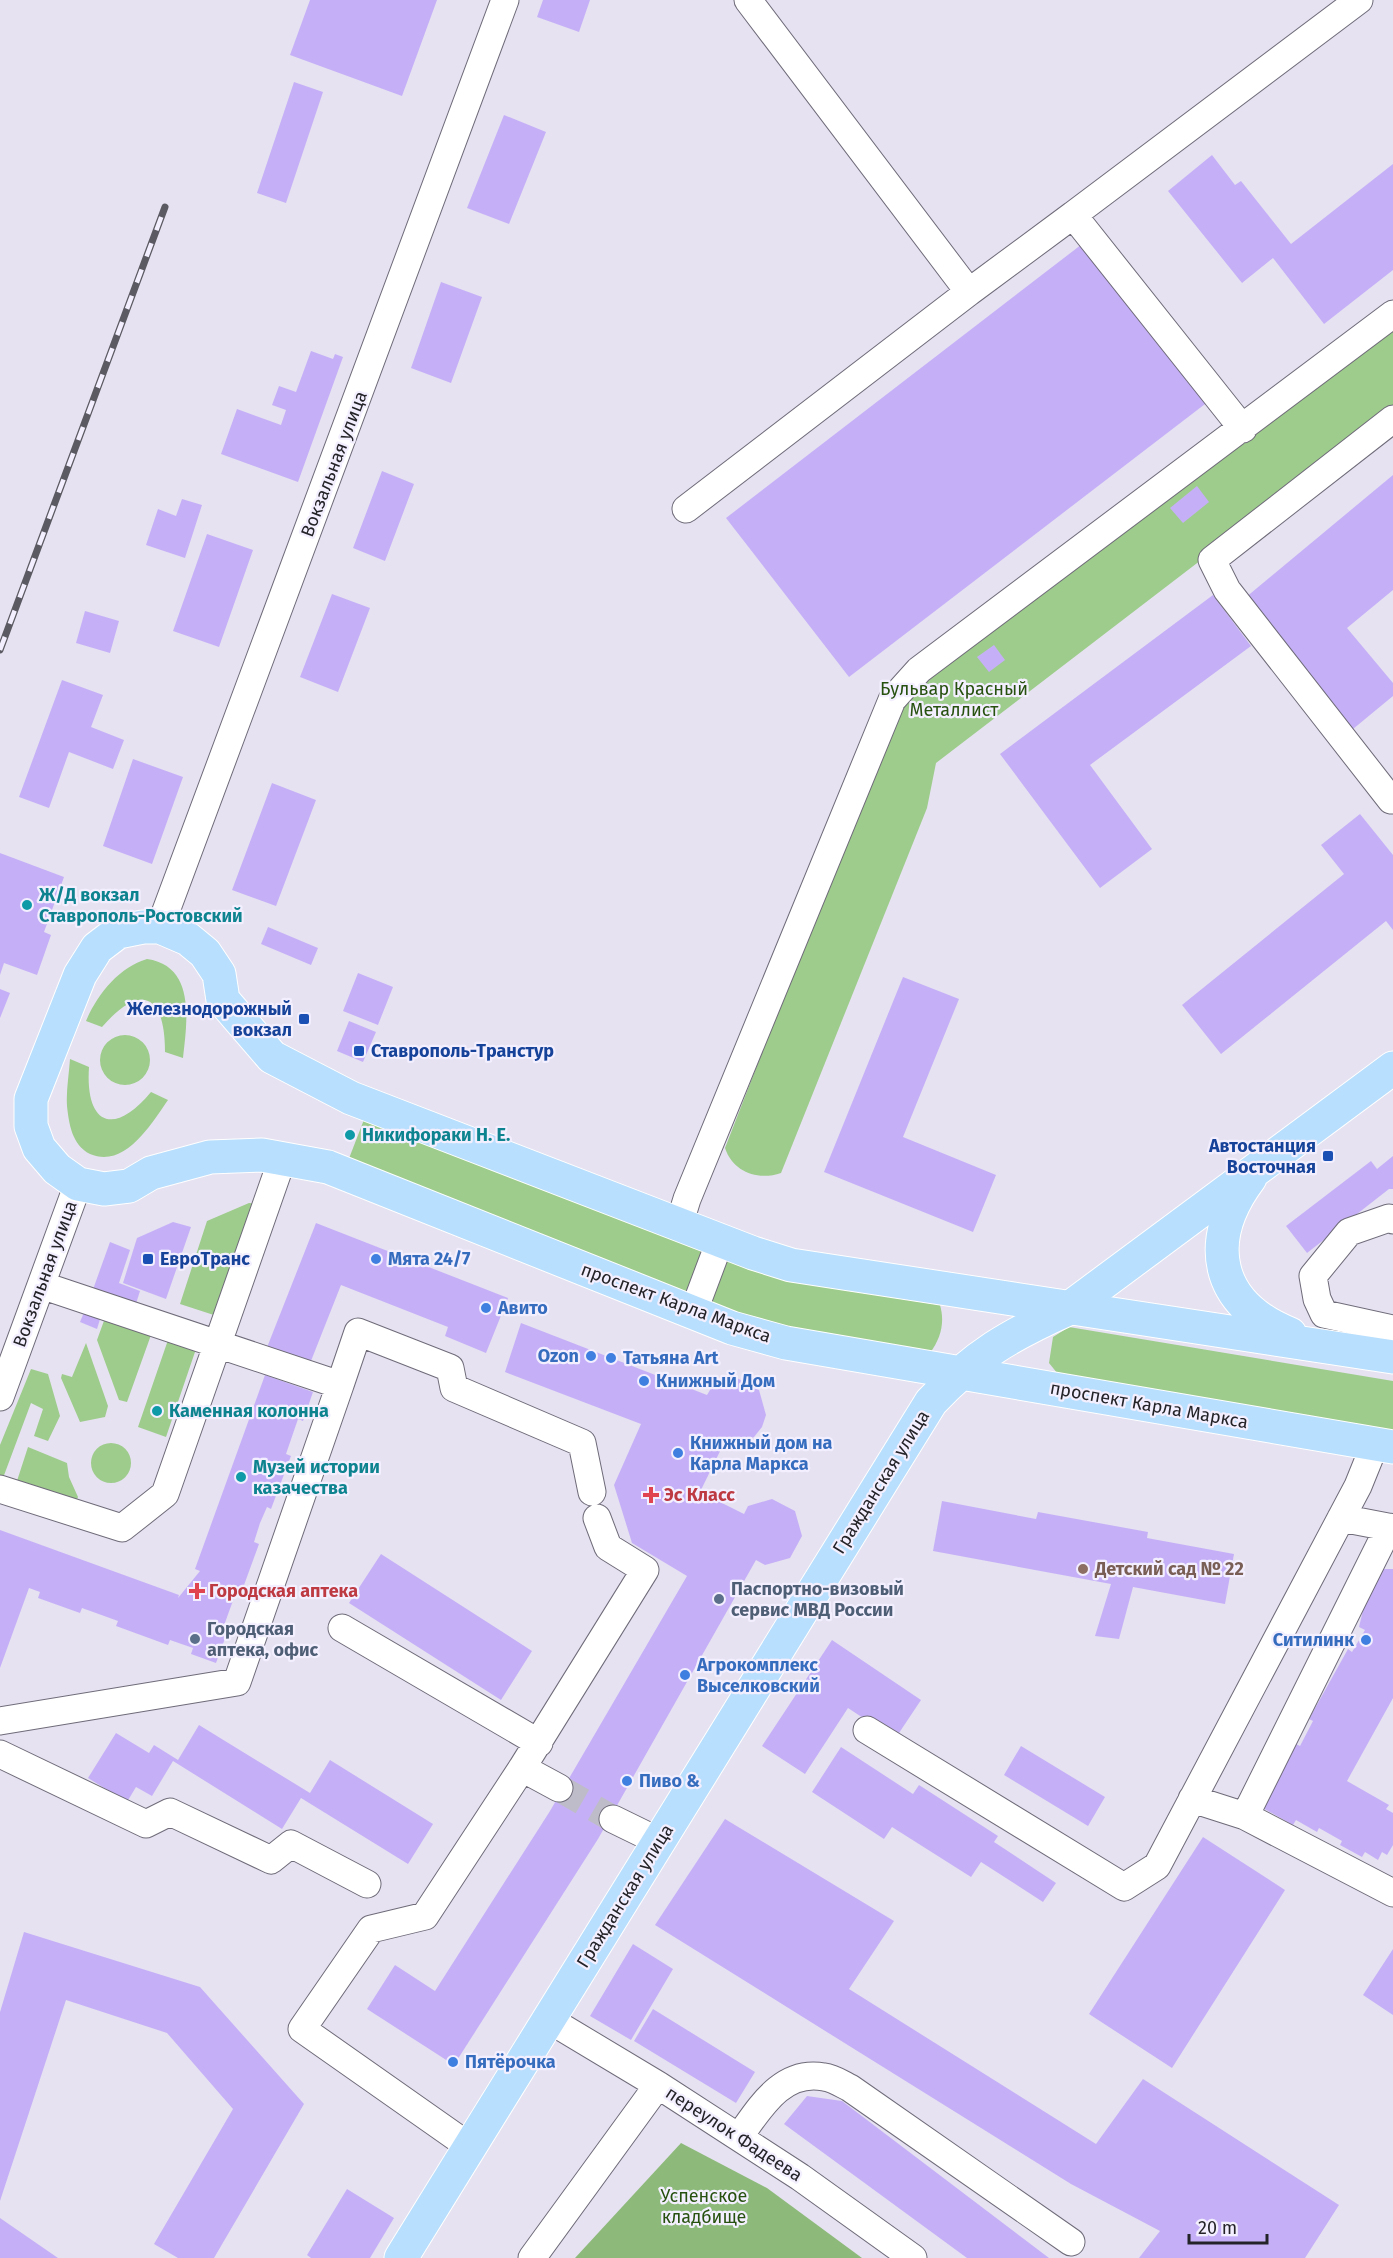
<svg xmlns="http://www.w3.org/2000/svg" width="1393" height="2258" viewBox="0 0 1393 2258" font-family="'Fira Sans',sans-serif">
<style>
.green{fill:#9ecc8c}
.forest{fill:#8dba7a}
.building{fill:#c5b0f7}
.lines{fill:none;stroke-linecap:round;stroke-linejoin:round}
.minor-tunnel{stroke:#bfbcc9;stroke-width:27;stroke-dasharray:27 14;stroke-linecap:butt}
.minor-casing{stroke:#6f6b79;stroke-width:29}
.major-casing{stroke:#fff;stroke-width:35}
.minor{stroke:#fff;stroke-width:27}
.major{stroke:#b8dffd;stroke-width:33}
.rail-casing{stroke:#5b5961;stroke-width:7}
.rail{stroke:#f3efff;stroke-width:4.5;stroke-dasharray:14;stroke-linecap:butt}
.culture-dot{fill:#0f9aa8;stroke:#f3efff;stroke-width:2}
.transit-dot{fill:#1a4fb4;stroke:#f3efff;stroke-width:2}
.shop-dot{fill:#3f7fe0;stroke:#f3efff;stroke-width:2}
.health-dot{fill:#e0444e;stroke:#f3efff;stroke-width:2}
.education-dot{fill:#8d6e63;stroke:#f3efff;stroke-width:2}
.service-dot{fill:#5c6f8a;stroke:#f3efff;stroke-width:2}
.labels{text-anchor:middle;stroke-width:4.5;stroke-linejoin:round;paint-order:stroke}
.street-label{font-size:18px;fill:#242328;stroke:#f3efff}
.park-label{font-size:18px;fill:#27510f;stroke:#f3efff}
.culture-label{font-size:18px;font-weight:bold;fill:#0d838f;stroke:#f3efff;text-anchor:start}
.transit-label{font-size:18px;font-weight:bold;fill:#164399;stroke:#f3efff;text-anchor:end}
.shop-label{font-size:18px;font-weight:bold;fill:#366cbe;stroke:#f3efff;text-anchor:start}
.health-label{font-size:18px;font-weight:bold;fill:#be3a42;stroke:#f3efff;text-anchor:start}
.education-label{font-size:18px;font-weight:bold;fill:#785e54;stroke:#f3efff;text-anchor:start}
.service-label{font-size:18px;font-weight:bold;fill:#4e5e75;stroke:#f3efff;text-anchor:start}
</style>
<rect width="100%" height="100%" fill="#e6e2f1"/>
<path class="green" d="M 1393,315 L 1393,413 L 936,763 L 927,808 L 781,1173 C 758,1181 733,1172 725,1148 L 901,696 Z
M 147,959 C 196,966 187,1022 183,1058 L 165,1052 C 165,994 141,982 102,1027 L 86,1021 C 97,995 119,967 147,959 Z
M100 1060a25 25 0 1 1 50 0a25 25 0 1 1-50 0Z
M 70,1059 L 89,1067 C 85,1125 114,1137 151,1092 L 168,1100 C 151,1124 125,1169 90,1154 C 72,1145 69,1124 67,1106 C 66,1091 69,1074 70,1059 Z
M 365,1117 L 752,1269 L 792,1282 L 940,1305 C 945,1322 941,1338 930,1353 L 787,1330 L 732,1314 L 348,1161 Z
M 249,1203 L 259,1204 L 223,1318 L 180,1304 L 207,1221 Z
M 105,1318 L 151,1335 L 127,1402 L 119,1400 L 97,1340 Z
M 1069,1327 L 1393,1381 L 1393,1436 L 1062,1379 L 1049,1363 L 1053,1337 Z
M 168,1340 L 196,1349 L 166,1437 L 138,1427 Z
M 86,1343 L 108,1406 L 105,1417 L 80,1422 L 61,1378 L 62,1374 L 72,1377 Z
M 31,1369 L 48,1374 L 60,1416 L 48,1441 L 34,1436 L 43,1409 L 31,1403 L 3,1478 L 0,1477 L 0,1445 Z
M91 1463a20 20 0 1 1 40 0a20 20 0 1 1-40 0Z
M 28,1447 L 67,1463 L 69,1477 L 78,1497 L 74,1507 L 15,1487 Z"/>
<path class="forest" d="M 681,2143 L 767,2188 L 862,2258 L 575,2258 Z"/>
<path class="building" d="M 310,0 L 437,0 L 402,96 L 290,55 Z
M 543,0 L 590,0 L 579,32 L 537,17 Z
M 294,82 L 323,92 L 286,203 L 257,193 Z
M 504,115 L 546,132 L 509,224 L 467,208 Z
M 1212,155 L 1235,185 L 1241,181 L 1291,244 L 1393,164 L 1393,270 L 1324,324 L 1273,258 L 1242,283 L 1168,191 Z
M 1086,241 L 1209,401 L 849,677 L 726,518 Z
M 441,282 L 482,297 L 451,383 L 411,368 Z
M 311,351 L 333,359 L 335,354 L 343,357 L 298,482 L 221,454 L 237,409 L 281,425 L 286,410 L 272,405 L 279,386 L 296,392 Z
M 382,471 L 414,484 L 385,561 L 353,548 Z
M 1393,475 L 1393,590 L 1347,628 L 1393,683 L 1393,696 L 1353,729 L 1245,598 Z
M 1197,486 L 1209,502 L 1183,523 L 1170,508 Z
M 182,499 L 202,505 L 185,558 L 146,545 L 158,509 L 176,516 Z
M 207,534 L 253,550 L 219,647 L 173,631 Z
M 332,594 L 370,608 L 338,692 L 300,677 Z
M 1213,595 L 1251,646 L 1090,765 L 1152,849 L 1100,888 L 1000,754 Z
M 85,611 L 119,621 L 110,653 L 76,643 Z
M 994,645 L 1005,660 L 989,672 L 977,657 Z
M 62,680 L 103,695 L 91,727 L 124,740 L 113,769 L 69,752 L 49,808 L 19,797 Z
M 133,759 L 183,777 L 152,864 L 103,846 Z
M 272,783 L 316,800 L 276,906 L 232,890 Z
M 1360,814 L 1393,855 L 1393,930 L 1386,921 L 1221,1054 L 1182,1005 L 1344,874 L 1321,845 Z
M 0,853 L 64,877 L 44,932 L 51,935 L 37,975 L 4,963 L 0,975 Z
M 268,927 L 318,948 L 311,965 L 261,944 Z
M 358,973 L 393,987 L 378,1025 L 343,1011 Z
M 903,977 L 959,999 L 903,1137 L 996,1175 L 973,1232 L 824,1172 Z
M 0,989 L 10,993 L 0,1018 Z
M 349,1021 L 376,1032 L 363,1062 L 337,1051 Z
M 1393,1156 L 1393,1189 L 1389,1189 L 1307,1253 L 1286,1226 L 1371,1161 L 1377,1169 Z
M 173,1222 L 191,1227 L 166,1299 L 123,1283 L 137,1238 Z
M 316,1223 L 508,1298 L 486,1353 L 445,1336 L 448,1327 L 341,1285 L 309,1366 L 266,1350 Z
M 110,1242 L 130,1250 L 119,1283 L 140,1291 L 134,1310 L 91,1295 Z
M 85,1310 L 101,1316 L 97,1329 L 80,1322 Z
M 521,1323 L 707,1395 L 713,1385 L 724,1379 L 737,1378 L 759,1390 L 766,1415 L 762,1427 L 754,1437 L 742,1443 L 730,1444 L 725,1441 L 700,1492 L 744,1514 L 748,1506 L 772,1499 L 795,1511 L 802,1536 L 790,1558 L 765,1565 L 756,1560 L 598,1839 L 454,2065 L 367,2009 L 395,1965 L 435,1991 L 550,1811 L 687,1576 L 632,1543 L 614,1485 L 641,1424 L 505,1372 Z
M 265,1375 L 313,1392 L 303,1421 L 298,1419 L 286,1454 L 291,1456 L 271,1509 L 267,1507 L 260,1523 L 254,1542 L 259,1544 L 240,1596 L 235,1595 L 222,1631 L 227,1633 L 216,1663 L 191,1654 L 193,1648 L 170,1640 L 168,1645 L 116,1626 L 118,1621 L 82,1608 L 80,1613 L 38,1598 L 40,1592 L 29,1588 L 0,1668 L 0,1530 L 179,1595 L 178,1598 L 200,1571 L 195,1569 Z
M 942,1501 L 1036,1519 L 1038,1512 L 1148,1532 L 1147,1538 L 1234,1554 L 1225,1604 L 1133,1587 L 1119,1639 L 1095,1636 L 1111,1584 L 933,1551 Z
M 381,1554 L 532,1651 L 501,1700 L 349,1603 Z
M 1379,1569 L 1393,1569 L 1393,1698 L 1347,1781 L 1389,1805 L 1386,1809 L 1393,1813 L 1393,1845 L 1387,1855 L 1382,1852 L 1378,1860 L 1365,1852 L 1362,1857 L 1340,1845 L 1342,1841 L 1319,1828 L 1317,1832 L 1296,1820 L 1293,1825 L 1261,1807 L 1296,1744 L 1300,1746 L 1313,1721 L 1309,1719 L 1348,1649 L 1352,1652 L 1365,1630 L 1359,1627 L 1371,1577 Z
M 832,1640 L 921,1700 L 895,1739 L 848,1708 L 805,1774 L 762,1746 Z
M 199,1725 L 310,1793 L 330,1760 L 433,1824 L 408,1864 L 301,1798 L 282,1829 L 173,1761 L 152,1796 L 136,1787 L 127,1802 L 88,1778 L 116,1733 L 149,1753 L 154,1745 L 178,1760 Z
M 1021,1746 L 1105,1797 L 1088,1826 L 1004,1775 Z
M 841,1747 L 913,1794 L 919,1785 L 998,1836 L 994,1842 L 1056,1883 L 1043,1902 L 981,1862 L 971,1877 L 892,1827 L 884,1839 L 812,1792 Z
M 725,1819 L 894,1921 L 849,1989 L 1096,2144 L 1143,2079 L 1339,2205 L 1305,2258 L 1139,2258 L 1160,2231 L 1071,2184 L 655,1925 Z
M 1203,1837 L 1285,1890 L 1172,2068 L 1089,2014 Z
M 24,1932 L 200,1987 L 304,2104 L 214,2258 L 178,2258 L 154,2244 L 233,2109 L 167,2033 L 66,2000 L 0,2201 L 0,2012 Z
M 633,1944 L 673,1969 L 631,2040 L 590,2016 Z
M 1393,1949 L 1393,2015 L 1363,1995 Z
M 653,2009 L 755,2072 L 736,2103 L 634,2041 Z
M 807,2096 L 842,2101 L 1049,2258 L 967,2258 L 784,2124 Z
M 347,2189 L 394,2218 L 370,2258 L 311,2258 L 307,2255 Z
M 0,2218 L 58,2258 L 0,2258 Z"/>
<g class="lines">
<path class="minor-tunnel" d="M 559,1788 L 613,1819"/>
<g class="minor-casing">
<path id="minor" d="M 748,0 L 969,292 L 1073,215
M 1243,429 L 1073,215 L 1359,0
M 686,509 L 969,292
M 1391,800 L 1227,590 L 1212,560 L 1393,419
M 160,927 L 505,0
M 679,1225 L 687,1199 L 892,700 L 919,670 L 1393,314
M 693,1313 L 720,1241
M 1393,1329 L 1324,1314 L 1317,1299 L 1313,1276 L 1349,1232 L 1389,1218 L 1393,1220
M 340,1385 L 358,1332 L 450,1368 L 454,1388 L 582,1443 L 592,1492
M 0,1397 L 78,1184
M 0,1489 L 122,1528 L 165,1494 L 283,1157
M 1341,1518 L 1393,1528
M 342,1628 L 539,1743
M 0,1721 L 237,1682 L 340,1385 L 41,1285
M 867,1730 L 1124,1887 L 1157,1866 L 1358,1486 L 1375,1444
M 0,1754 L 146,1824 L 170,1812 L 271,1860 L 291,1844 L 367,1884
M 559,1788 L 522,1768 L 645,1570 L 608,1547 L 597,1518
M 1192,1799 L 1245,1816 L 1393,1893
M 1245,1816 L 1389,1527
M 613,1819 L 658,1841
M 548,2019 L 658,2085 L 800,2177 L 913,2258
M 739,2137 C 760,2108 782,2069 824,2077 C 833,2078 842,2084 850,2088 L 1071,2242
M 470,2147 L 302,2029 L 371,1929 L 425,1916 L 522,1768
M 532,2258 L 658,2085"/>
</g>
<g class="major-casing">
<path id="major" d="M 1250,1178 C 1203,1241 1215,1304 1290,1334
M 1393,1357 L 791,1265 L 753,1253 L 351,1098 L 272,1057 L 223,1000 L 219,974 L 205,953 L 188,939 L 160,927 L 143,927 L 118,932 L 97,948 L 80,975 L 31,1099 L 31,1126 L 39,1148 L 57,1169 L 78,1184 L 104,1189 L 129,1186 L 151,1173 L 210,1157 L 262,1155 L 328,1167 L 732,1328 L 786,1343 L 1393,1447
M 401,2258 L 931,1402 C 975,1355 1010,1335 1068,1309 L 1393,1068"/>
</g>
<use href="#minor" class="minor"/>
<use href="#major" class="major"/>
<g class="rail-casing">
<path id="rail" d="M 0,650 L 165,207"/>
</g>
<use href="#rail" class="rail"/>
</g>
<g class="culture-dot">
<circle cx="27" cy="905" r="6"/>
<circle cx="350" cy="1135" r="6"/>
<circle cx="157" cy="1411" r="6"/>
<circle cx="241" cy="1477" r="6"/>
</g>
<g class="transit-dot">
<rect x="298" y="1013" width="12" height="12" rx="3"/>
<rect x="353" y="1045" width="12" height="12" rx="3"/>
<rect x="1322" y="1150" width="12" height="12" rx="3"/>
<rect x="142" y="1253" width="12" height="12" rx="3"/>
</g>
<g class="shop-dot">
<circle cx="376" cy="1259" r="6"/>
<circle cx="486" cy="1308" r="6"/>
<circle cx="591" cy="1356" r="6"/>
<circle cx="611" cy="1358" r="6"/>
<circle cx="644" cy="1381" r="6"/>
<circle cx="678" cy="1453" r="6"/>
<circle cx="1366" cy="1640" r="6"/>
<circle cx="685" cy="1675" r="6"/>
<circle cx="627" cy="1781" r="6"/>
<circle cx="453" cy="2062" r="6"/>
</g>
<g class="health-dot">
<path d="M648 1486h6v6h6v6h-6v6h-6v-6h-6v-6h6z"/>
<path d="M194 1582h6v6h6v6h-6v6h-6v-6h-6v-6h6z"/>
</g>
<circle class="education-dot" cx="1083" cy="1569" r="6"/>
<g class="service-dot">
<circle cx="719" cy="1599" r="6"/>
<circle cx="195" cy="1639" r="6"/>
</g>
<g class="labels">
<g class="street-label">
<text transform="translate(334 464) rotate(-69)" y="6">Вокзальная улица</text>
<text transform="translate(45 1274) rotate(-70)" y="6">Вокзальная улица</text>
<text transform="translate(676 1303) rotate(20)" y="6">проспект Карла Маркса</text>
<text transform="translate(1149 1405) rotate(10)" y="6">проспект Карла Маркса</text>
<text transform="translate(881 1482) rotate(-58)" y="6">Гражданская улица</text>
<text transform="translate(625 1896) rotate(-58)" y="6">Гражданская улица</text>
<text transform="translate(734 2134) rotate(33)" y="6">переулок Фадеева</text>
</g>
<g class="park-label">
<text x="954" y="695">Бульвар Красный<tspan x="954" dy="21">Металлист</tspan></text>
<text x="704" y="2202">Успенское<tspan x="704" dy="21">кладбище</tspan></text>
</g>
<g class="culture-label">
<text x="39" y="901">Ж/Д вокзал<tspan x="39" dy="21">Ставрополь-Ростовский</tspan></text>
<text x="362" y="1141">Никифораки Н. Е.</text>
<text x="169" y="1417">Каменная колонна</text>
<text x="253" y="1473">Музей истории<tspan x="253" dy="21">казачества</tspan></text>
</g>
<g class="transit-label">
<text x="292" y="1015">Железнодорожный<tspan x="292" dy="21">вокзал</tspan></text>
<text x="371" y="1057" text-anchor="start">Ставрополь-Транстур</text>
<text x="1316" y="1152">Автостанция<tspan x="1316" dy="21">Восточная</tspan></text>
<text x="160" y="1265" text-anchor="start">ЕвроТранс</text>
</g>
<g class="shop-label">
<text x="388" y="1265">Мята 24/7</text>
<text x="498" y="1314">Авито</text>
<text x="579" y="1362" text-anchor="end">Ozon</text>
<text x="623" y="1364">Татьяна Art</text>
<text x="656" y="1387">Книжный Дом</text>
<text x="690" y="1449">Книжный дом на<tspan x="690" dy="21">Карла Маркса</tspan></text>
<text x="1354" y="1646" text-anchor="end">Ситилинк</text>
<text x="697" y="1671">Агрокомплекс<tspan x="697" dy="21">Выселковский</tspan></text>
<text x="639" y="1787">Пиво &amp;</text>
<text x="465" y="2068">Пятёрочка</text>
</g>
<g class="health-label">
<text x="664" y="1501">Эс Класс</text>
<text x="209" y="1597">Городская аптека</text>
</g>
<g class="education-label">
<text x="1095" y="1575">Детский сад № 22</text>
</g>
<g class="service-label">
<text x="731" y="1595">Паспортно-визовый<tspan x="731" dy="21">сервис МВД России</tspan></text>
<text x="207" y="1635">Городская<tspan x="207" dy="21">аптека, офис</tspan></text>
</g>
</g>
<path d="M1189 2234v9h78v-9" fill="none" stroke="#242328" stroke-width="3"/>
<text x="1198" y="2234" font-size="18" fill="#242328" stroke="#f3efff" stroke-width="4.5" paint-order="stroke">20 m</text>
</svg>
